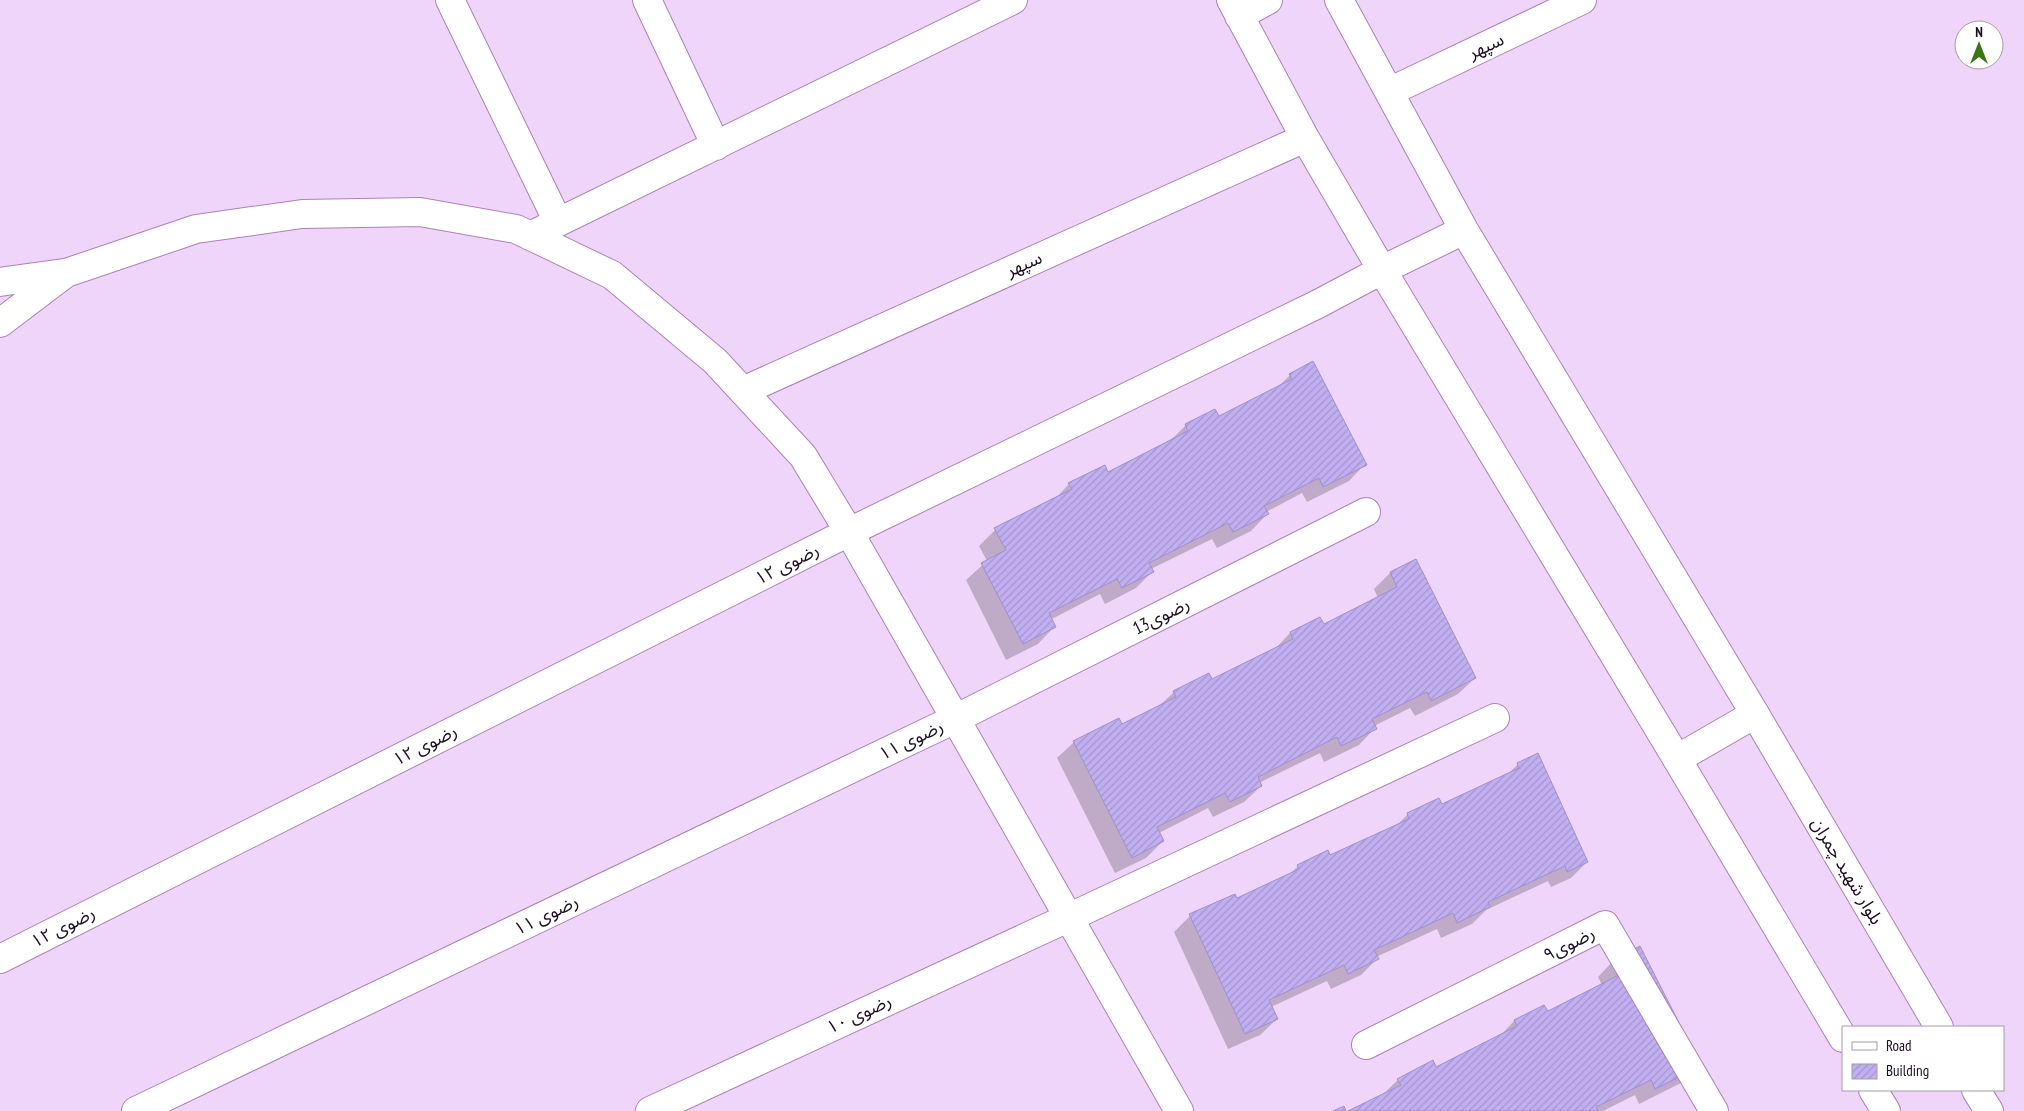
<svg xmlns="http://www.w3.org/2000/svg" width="2024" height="1111" viewBox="0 0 2024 1111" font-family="'PT Sans Narrow','Noto Sans Arabic',sans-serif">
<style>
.shadow{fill:#0003}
.building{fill:url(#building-hatch);stroke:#a18fcf}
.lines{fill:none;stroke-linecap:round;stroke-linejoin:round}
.minor-casing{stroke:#ab81ba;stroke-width:30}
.major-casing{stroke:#ab81ba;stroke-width:30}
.minor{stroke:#fff;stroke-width:28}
.major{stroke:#fff;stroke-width:28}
.labels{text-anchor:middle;stroke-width:5;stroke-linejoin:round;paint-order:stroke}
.street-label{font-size:18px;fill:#1c0c21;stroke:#fff}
</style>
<defs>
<pattern id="building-hatch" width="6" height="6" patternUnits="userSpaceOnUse" patternTransform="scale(1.25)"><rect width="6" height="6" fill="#c1aff1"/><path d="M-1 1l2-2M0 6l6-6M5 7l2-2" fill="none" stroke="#a595ce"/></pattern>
</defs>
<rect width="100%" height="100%" fill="#efd5f9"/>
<path class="shadow" d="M 1290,375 L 1365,464 L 1349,481 L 1307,502 L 1302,493 L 1266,512 L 1267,514 L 1251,531 L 1217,548 L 1212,539 L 1151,569 L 1152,572 L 1136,588 L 1105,604 L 1100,594 L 1050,620 L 1054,627 L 1038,644 L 1006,660 L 966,580 L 987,561 L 979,546 L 995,530 L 1054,500 L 1069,484 L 1107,473 L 1169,442 L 1186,425 L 1219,418 L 1276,389 Z
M 1415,560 L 1475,678 L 1458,694 L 1415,716 L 1410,708 L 1374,726 L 1375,728 L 1359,745 L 1324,762 L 1320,753 L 1259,783 L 1261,786 L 1244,802 L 1213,817 L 1208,808 L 1159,833 L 1163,841 L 1146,858 L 1115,873 L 1057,758 L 1074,742 L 1122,726 L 1157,708 L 1174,692 L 1212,681 L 1274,650 L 1290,633 L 1319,618 L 1323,625 L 1378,598 L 1374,589 L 1390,573 Z
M 1518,764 L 1587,862 L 1571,878 L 1551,887 L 1548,881 L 1486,910 L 1472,924 L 1441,938 L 1437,929 L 1376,957 L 1377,959 L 1361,975 L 1331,989 L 1327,981 L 1271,1007 L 1277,1019 L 1260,1035 L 1228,1049 L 1174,932 L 1190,916 L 1236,900 L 1288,876 L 1298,866 L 1330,857 L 1396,826 L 1408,814 L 1442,805 L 1506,776 Z
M 1614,960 L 1683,1082 L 1639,1104 L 1635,1095 L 1603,1111 L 1351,1111 L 1382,1095 L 1398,1080 L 1436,1069 L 1498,1038 L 1514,1021 L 1544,1006 L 1547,1013 L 1602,985 L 1598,977 Z"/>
<path class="building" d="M 1313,361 L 1367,465 L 1323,487 L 1319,478 L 1264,506 L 1269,514 L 1233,532 L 1228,523 L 1149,563 L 1154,572 L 1122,588 L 1117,579 L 1049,613 L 1056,627 L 1023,644 L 981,563 L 1006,550 L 994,528 L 1072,489 L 1068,483 L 1105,465 L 1108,472 L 1188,431 L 1185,424 L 1215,409 L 1219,416 L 1292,379 L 1289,374 Z
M 1416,559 L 1476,678 L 1431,701 L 1427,692 L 1372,719 L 1377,729 L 1341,746 L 1337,737 L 1258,777 L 1262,786 L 1230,802 L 1225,793 L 1157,827 L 1164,841 L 1132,858 L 1073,741 L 1119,718 L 1122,724 L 1176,697 L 1173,691 L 1209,673 L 1212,679 L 1293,639 L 1290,632 L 1320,617 L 1324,624 L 1397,587 L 1390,572 Z
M 1538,753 L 1588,862 L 1567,872 L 1565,866 L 1488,902 L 1490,907 L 1457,923 L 1453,913 L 1374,950 L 1379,959 L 1348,974 L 1344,965 L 1269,1000 L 1278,1019 L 1245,1034 L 1189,914 L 1235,894 L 1237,898 L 1299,869 L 1297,865 L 1328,850 L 1330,855 L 1409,819 L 1407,813 L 1439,798 L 1442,804 L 1519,768 L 1517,763 Z
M 1640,946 L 1701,1066 L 1655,1089 L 1651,1080 L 1596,1107 L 1598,1111 L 1348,1111 L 1401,1085 L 1397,1079 L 1433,1060 L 1436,1067 L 1517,1026 L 1514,1020 L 1544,1005 L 1548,1011 L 1621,974 L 1614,959 Z
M 1344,1106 L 1346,1111 L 1333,1111 Z"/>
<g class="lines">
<g class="minor-casing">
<path id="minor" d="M 450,0 L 558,222
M 647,0 L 716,146
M 1339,0 L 1464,230 L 1755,714
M 1239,16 L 1268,0
M 1389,92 L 1582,0
M 1464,230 L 1382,270 L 1677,759
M 530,236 L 1013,0
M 0,282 L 64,273
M 0,323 L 66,273 L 196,229 L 302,214 L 420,212 L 516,229 L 612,275 L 715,361 L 803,456 L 849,532 L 0,959
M 743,391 L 1305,138
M 1366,1045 L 1605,925 L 1714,1111
M 136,1111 L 955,719 L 1366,512
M 650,1111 L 1068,918 L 1495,718
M 1179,1111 L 849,532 L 1318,304 L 1382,270 L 1305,138 L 1231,0"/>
</g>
<g class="major-casing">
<path id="major" d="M 1843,1038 L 1677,759 L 1755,714 L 1939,1027
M 1873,1090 L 1886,1111
M 1976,1090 L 1989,1111"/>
</g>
<use href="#minor" class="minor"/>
<use href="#major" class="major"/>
</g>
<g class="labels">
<g class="street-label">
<text transform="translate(1486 46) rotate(-25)" y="6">سپهر</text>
<text transform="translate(1024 264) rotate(-24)" y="6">سپهر</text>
<text transform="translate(787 564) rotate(-27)" y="6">رضوی ۱۲</text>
<text transform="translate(1161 616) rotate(-27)" y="6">رضوی13</text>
<text transform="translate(911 740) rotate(-26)" y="6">رضوی ۱۱</text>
<text transform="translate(425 745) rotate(-27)" y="6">رضوی ۱۲</text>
<text transform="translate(1847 871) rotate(59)" y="6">بلوار شهید چمران</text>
<text transform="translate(546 915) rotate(-26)" y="6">رضوی ۱۱</text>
<text transform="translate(63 927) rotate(-27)" y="6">رضوی ۱۲</text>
<text transform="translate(1569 944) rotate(-27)" y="6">رضوی۹</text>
<text transform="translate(859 1014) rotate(-25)" y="6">رضوی ۱۰</text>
</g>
</g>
<rect x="1842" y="1026" width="162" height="65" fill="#ffffff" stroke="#a49ea6"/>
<rect x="1852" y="1042" width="25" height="8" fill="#ffffff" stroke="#a49ea6"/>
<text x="1886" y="1051" font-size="15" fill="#1c0c21">Road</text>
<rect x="1852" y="1064" width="25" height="15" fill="url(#building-hatch)" stroke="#a49ea6"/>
<text x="1886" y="1076" font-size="15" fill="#1c0c21">Building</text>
<g transform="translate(1979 45)"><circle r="24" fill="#ffffff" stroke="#a49ea6"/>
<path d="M0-4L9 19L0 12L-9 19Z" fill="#397712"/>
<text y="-8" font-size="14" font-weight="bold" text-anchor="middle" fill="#1c0c21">N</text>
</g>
</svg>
